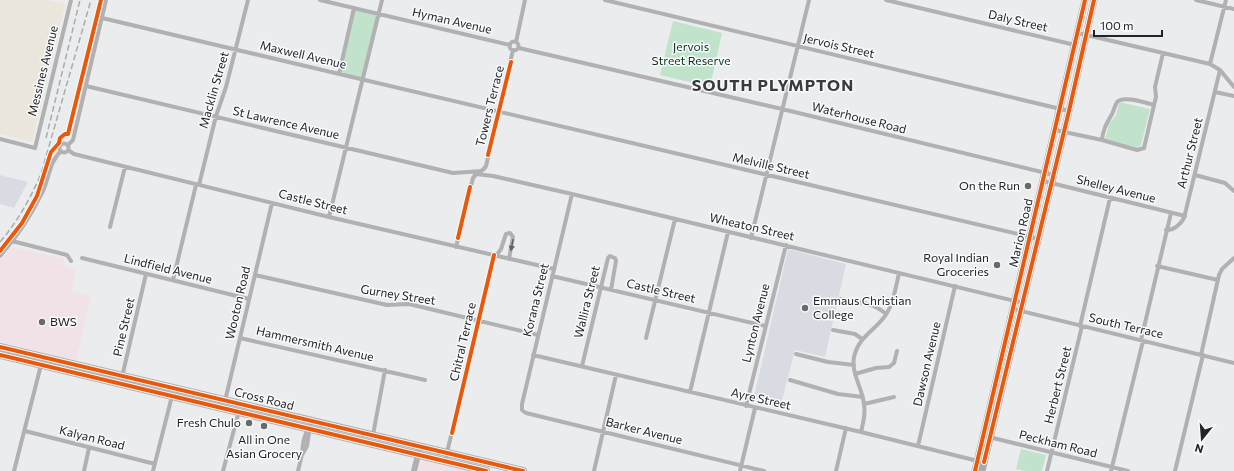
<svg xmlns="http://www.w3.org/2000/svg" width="1234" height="471" viewBox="0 0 1234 471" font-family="Commissioner,sans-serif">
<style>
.commercial{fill:#f0e2e7}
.industrial{fill:#ebe6db}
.built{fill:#d8dce2}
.green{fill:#c1e3cb}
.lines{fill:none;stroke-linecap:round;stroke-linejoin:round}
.street{stroke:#b1b0b2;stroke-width:4}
.secondary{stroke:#b0b0b2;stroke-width:6}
.primary{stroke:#aaaaab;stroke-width:7}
.highway{stroke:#afb0b0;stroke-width:8}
.rail{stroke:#aaabac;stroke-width:1.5;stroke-dasharray:6 3;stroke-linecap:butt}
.cycleway-casing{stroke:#f8fafc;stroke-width:6}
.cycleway{stroke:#e8590c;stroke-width:4}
.oneway{fill:#636364}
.poi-dot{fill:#696a6b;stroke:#f8fafc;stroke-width:1.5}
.labels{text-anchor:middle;stroke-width:3;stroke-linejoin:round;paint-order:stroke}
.street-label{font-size:12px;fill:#232425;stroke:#f8fafc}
.park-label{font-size:12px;fill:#033417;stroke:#f8fafc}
.poi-label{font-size:12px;fill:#232425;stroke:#f8fafc;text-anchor:end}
.district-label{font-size:16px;font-weight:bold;letter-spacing:1px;fill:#393a3c;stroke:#f8fafc}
</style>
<rect width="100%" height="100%" fill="#ebecee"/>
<path class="commercial" d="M 12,247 L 64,259 L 65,267 L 76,269 L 71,291 L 91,296 L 76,360 L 0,342 L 0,260 Z
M 425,460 L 467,471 L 418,471 L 421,461 Z"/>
<path class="industrial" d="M 0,0 L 47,0 L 65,4 L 32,142 L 0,134 Z"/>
<path class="built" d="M 0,175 L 28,182 L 14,208 L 0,204 Z
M 788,249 L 846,264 L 825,357 L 795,350 L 780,408 L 753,401 Z"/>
<path class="green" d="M 355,8 L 378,13 L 362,79 L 340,74 Z
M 673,21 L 722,33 L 710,87 L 660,75 Z
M 1119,102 L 1150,109 L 1141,145 L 1137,148 L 1105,140 L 1109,124 L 1116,115 Z
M 1021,449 L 1046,455 L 1042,471 L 1025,471 L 1016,469 Z"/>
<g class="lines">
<path class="street" d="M 320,0 L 510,45
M 605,0 L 1069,111
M 886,0 L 1075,45
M 1196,0 L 1234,9
M 102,18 L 1039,239
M 1078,33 L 1210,64 L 1220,70 L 1234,87
M509.5 46a4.5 4.5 0 1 1 9 0a4.5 4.5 0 1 1-9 0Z
M 516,42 L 525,0
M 519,48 L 782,109 L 1054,175
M 1210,64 L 1226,0
M 339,74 L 354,8
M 86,86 L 453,173 L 482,171
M 1215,92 L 1234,96
M 1055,130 L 1102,140 L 1137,150 L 1144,148 L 1154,105 L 1156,97 L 1155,87 L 1163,53
M 0,139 L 35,148 L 71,0
M 1102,140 C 1103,129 1107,123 1112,114 C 1114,110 1115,105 1117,102 C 1123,95 1146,103 1154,105
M59.5 148a4.5 4.5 0 1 1 9 0a4.5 4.5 0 1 1-9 0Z
M 68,145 L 73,140 L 106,0
M 68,150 L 74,154 L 329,217 L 554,269
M 476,174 L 493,176 L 572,194 L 1023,303
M 1195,175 L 1225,183 L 1234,191
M 1043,181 L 1185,216
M 199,185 L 216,116 L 226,87 L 248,0
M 572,194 L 522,404 L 522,410 L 526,413 L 764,471
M 329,217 L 382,0
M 110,227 L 125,167
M 1166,230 C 1173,231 1181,224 1184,218 L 1220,70
M 751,238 L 809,0
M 12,241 L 67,255 L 71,261
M 456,247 L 473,178 C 476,172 483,172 486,166 L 513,50
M 0,256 C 17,237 31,216 42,193 C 49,180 49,162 61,151
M 496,256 L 501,249 L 506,234 L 510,233 L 513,237 L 509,259
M 82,258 L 249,299
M 1157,266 L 1218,280
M 255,275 L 387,305 L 409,304 L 538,335
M 552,276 L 765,326
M 173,280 L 196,185
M 840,299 C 857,302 873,302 886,314
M 1013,309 L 1234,363
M 1080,326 L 1110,198
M 833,330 L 855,334 L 862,339
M 240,338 L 425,380
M 646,338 L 675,219
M 1141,340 L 1171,213
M 796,354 L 828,362 L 854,365
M 533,355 L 861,432 L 978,461
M 1201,355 L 1219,275 L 1222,269 L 1234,258
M 582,366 L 608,258 L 610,256 L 615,258 L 616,261 L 611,290
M 855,374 L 876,368 L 889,367 L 894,363 L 897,351
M 122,377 L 146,274
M 790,380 L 838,394 L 863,397
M 690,392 L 728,232
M 225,401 L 272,203
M 864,404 L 894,397
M 746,406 L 786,245
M 25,431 L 155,464
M 861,432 C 863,423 866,414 864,405 C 863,389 851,374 854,357 C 859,335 876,331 887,313 C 894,301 896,286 899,273
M 373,435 L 385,370
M 989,437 L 1128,471
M 918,446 L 955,286
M 302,455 L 307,446 L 311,420
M 445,461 L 494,255
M 14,471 L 41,365
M 84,471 L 89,448
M 153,471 L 172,396
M 223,471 L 239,411
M 298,471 C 299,466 301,460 302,454 C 303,445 303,436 309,428
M 594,471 L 616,375
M 740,471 L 755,408
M 836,471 L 846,428
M 1047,471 L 1082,326
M 1111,471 L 1143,341
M 1175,471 L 1203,355"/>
<path class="secondary" d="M 414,471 L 419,451"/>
<path class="primary" d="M 975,471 L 1085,0
M 982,471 L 1069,111 L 1094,0"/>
<path class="highway" d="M 0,347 L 523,471
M 0,355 L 486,471"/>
<path class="rail" d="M 46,138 L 80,0
M 0,242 C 18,221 30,199 41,174 L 91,0"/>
<g class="cycleway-casing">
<path id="cycleway" d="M 488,155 L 511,62
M 458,238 L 470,187
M 0,251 L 22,223 L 37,196 L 51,152 L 59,143 L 60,138 L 65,134 L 68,134 L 101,0
M 0,347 L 523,471
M 0,355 L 486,471
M 452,433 L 494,255
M 984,462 L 1069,111 L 1094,0
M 975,471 L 1085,0"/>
</g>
<use href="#cycleway" class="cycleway"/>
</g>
<defs><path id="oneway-solid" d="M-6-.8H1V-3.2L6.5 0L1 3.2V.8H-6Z"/></defs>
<use class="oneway" href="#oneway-solid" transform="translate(512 245) rotate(100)"/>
<g class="poi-dot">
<circle cx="1028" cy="186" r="4"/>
<circle cx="997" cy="265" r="4"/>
<circle cx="805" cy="308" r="4"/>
<circle cx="42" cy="322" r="4"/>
<circle cx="249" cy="423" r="4"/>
<circle cx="264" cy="426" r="4"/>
</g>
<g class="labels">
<g class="street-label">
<text transform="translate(452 21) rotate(13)" y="4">Hyman Avenue</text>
<text transform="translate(1018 21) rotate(13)" y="4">Daly Street</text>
<text transform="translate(839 46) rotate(13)" y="4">Jervois Street</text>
<text transform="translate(303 55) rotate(13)" y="4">Maxwell Avenue</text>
<text transform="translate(43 71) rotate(-76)" y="4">Messines Avenue</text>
<text transform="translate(214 90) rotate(-74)" y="4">Macklin Street</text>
<text transform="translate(490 106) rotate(-76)" y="4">Towers Terrace</text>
<text transform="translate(859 118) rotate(14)" y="4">Waterhouse Road</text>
<text transform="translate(286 123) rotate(13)" y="4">St Lawrence Avenue</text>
<text transform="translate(1190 153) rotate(-76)" y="4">Arthur Street</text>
<text transform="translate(771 166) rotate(13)" y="4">Melville Street</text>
<text transform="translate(1116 189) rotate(14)" y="4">Shelley Avenue</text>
<text transform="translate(313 202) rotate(14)" y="4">Castle Street</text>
<text transform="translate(752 227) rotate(13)" y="4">Wheaton Street</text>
<text transform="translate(1021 233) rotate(-77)" y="4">Marion Road</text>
<text transform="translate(168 269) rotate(14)" y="4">Lindfield Avenue</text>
<text transform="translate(661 291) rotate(13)" y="4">Castle Street</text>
<text transform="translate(398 295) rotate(9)" y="4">Gurney Street</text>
<text transform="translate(536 300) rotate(-76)" y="4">Korana Street</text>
<text transform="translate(587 302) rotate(-76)" y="4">Wallira Street</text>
<text transform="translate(238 303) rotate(-77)" y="4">Wooton Road</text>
<text transform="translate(756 323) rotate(-76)" y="4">Lynton Avenue</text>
<text transform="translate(1126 326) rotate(13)" y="4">South Terrace</text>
<text transform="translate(124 327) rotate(-77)" y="4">Pine Street</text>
<text transform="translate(463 342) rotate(-77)" y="4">Chitral Terrace</text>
<text transform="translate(315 344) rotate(13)" y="4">Hammersmith Avenue</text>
<text transform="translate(927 364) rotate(-77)" y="4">Dawson Avenue</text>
<text transform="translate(1058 385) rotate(-76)" y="4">Herbert Street</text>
<text transform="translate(264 399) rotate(14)" y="4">Cross Road</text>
<text transform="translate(761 399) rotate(13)" y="4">Ayre Street</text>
<text transform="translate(644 431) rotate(14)" y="4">Barker Avenue</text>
<text transform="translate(92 438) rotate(14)" y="4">Kalyan Road</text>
<text transform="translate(1058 444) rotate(14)" y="4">Peckham Road</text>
</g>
<g class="park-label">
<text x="691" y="51">Jervois<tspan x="691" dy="14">Street Reserve</tspan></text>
</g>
<g class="poi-label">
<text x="1020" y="190">On the Run</text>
<text x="989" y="262">Royal Indian<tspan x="989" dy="14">Groceries</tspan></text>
<text x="813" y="305" text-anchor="start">Emmaus Christian<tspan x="813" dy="14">College</tspan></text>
<text x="50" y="326" text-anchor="start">BWS</text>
<text x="241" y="427">Fresh Chulo</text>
<text x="264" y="444" text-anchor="middle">All in One<tspan x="264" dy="14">Asian Grocery</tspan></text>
</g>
<g class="district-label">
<text x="773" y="91">SOUTH PLYMPTON</text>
</g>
</g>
<g transform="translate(1202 439) rotate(197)" stroke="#f8fafc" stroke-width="3" paint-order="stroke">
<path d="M0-3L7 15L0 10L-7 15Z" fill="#232425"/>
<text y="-6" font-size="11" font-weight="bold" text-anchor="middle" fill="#232425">N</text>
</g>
<path d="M1094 30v6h68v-6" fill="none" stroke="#232425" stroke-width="2"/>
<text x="1100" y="30" font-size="12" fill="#232425" stroke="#f8fafc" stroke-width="3" paint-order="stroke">100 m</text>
</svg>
